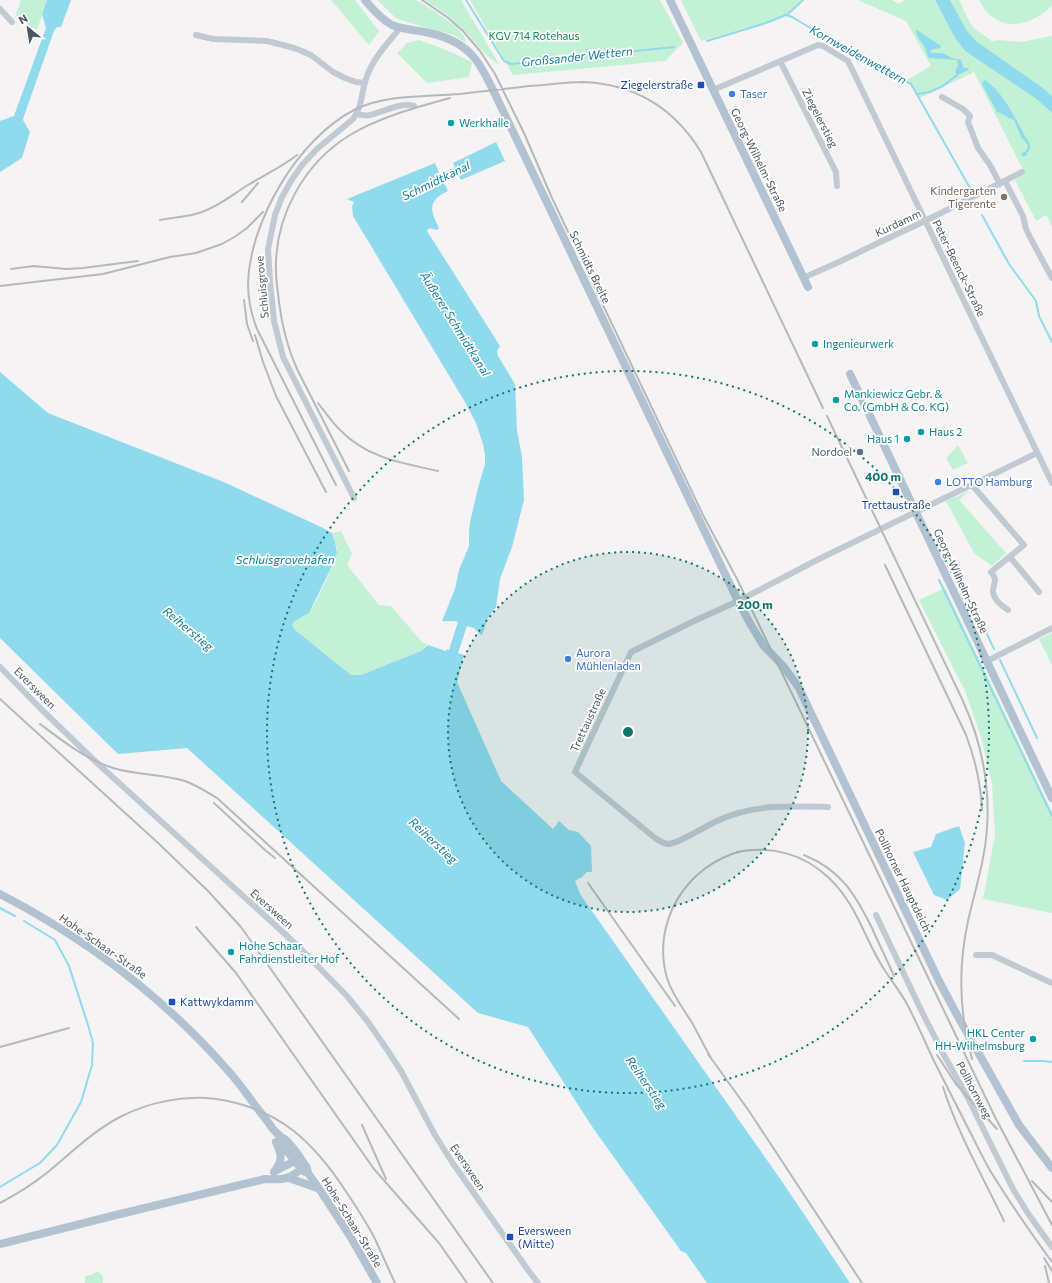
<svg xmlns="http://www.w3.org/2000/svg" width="1052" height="1283" viewBox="0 0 1052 1283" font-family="Commissioner,sans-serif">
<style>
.green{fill:#c3f1d5}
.water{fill:#90daee}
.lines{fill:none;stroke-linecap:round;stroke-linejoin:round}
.stream{stroke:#90daee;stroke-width:2}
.minor{stroke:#c1cad2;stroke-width:6}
.major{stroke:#b3c2d1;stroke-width:8}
.rail{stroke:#b5b8bd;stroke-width:2}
.ring{fill:none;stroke:#0f766e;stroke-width:2;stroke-dasharray:2 4}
.transit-dot{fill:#1a4fb4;stroke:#fff;stroke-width:1.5}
.shop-dot{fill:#3f7fe0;stroke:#fff;stroke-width:1.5}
.culture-dot{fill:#0f9aa8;stroke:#fff;stroke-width:1.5}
.education-dot{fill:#8d6e63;stroke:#fff;stroke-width:1.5}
.service-dot{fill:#5c6f8a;stroke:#fff;stroke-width:1.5}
.labels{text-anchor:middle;stroke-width:3.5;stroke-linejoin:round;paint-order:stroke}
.park-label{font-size:11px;fill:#17864f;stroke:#fff}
.transit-label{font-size:11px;fill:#164399;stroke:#fff;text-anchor:start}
.shop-label{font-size:11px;fill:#366cbe;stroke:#fff;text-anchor:start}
.street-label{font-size:11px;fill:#4a5661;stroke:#fff}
.culture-label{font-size:11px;fill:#0d838f;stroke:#fff;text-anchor:start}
.education-label{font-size:11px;fill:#785e54;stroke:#fff;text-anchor:end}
.service-label{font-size:11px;fill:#4e5e75;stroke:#fff;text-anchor:end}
.water-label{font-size:12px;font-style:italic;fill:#0c7c9b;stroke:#fff}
.centre{fill:#0f766e;stroke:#fff;stroke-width:2}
.ring-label{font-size:12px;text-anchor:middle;font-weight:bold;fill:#0f766e;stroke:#fff;stroke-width:3.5;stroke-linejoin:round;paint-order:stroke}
</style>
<rect width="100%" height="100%" fill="#f5f3f3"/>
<path class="green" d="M 21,0 L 47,0 L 37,30 L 15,17 Z
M 331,0 L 355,0 L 379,31 L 369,45 Z
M 377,0 L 416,0 L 433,10 L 455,26 L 464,36 L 466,43 L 454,35 L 424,27 L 397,19 Z
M 425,0 L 461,0 L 500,66 L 485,54 L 468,34 L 446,14 Z
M 470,0 L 660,0 L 683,43 L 665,61 L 513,75 Z
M 681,0 L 802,0 L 787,14 L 775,20 L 701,41 Z
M 858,0 L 892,0 L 899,4 L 905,0 L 935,0 L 955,38 L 965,51 L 1035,98 L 1052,113 L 1052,227 L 1046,215 L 1036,221 L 1015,180 L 1025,174 L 974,72 L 920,98 L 911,83 L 907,80 L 931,66 L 906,21 Z
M 950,0 L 959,0 L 970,23 L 976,30 L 992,41 L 999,40 L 1021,42 L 1052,36 L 1052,96 L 1043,88 L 976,41 L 967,31 Z
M 979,0 L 1052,0 L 1052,6 C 1028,29 995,33 979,0 Z
M 419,40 L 449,51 L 472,62 L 469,77 L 427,83 L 397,53 L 407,43 Z
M 958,445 L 968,463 L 953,470 L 946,458 Z
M 969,491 L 959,500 L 1006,553 L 992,566 L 974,553 L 946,501 Z
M 341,531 L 352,554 L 347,565 L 379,605 L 391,606 L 422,642 L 427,644 L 421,651 L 361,675 L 351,675 L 294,629 L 292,624 C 297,618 306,617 310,611 C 315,605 337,558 337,552 C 337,545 334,539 332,533 Z
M 945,588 L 1052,812 L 1052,913 L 983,899 L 995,835 L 992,784 L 981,737 L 965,691 L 919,600 Z
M 1052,633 L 1052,665 L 1039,639 Z
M 98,1271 L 103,1276 L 103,1283 L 85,1283 L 85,1276 L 91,1275 Z"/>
<path class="water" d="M 47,0 L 71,0 L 61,27 L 57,27 L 54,31 L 24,116 L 23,120 L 30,132 L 22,158 L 0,172 L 0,121 L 14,116 L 15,113 L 46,28 L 42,14 Z
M 935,0 L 950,0 L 967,31 L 976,41 L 1043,88 L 1052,96 L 1052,113 L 1035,98 L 965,51 L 955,38 Z
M 916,30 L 917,30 L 941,46 L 940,48 L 931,50 L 931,53 L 943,53 L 952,58 L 961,60 L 964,68 L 968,68 L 969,70 L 957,75 L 955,72 L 958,65 L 957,60 L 929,58 C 926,54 927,52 925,48 C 922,42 916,37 916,30 Z
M 985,80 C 1006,94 1017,124 1030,144 L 1030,148 L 1026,156 L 1022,156 L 1021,154 L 1027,150 L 1028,145 L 1021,137 L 1014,120 C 1007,118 1003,113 997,112 L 983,86 L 982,83 Z
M 496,142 L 505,161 L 461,180 L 459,176 L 444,183 L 448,191 C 427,201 430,210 439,228 L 437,230 L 429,228 L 427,231 L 500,346 L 497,351 L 498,356 L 515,384 L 517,430 L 522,457 L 524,500 L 512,547 L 500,579 L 496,607 L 488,618 L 482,635 L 480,634 L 474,628 L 467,626 L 458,653 L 464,655 L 457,682 L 501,781 L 553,829 L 559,821 L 569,830 L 578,832 L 591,846 L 592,872 L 587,872 L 582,877 L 575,881 L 580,894 L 781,1180 L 850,1283 L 707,1283 L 686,1253 L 681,1251 L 593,1128 L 528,1027 L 478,1013 L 187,748 L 118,754 L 0,638 L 0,372 L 48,413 L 226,483 L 321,527 L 332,533 L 335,542 L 337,553 L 331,568 L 309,613 L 295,621 L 292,624 L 294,629 L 351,675 L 361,675 L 421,651 L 428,645 L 446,651 L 447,649 L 449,650 L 458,622 C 452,620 448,622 442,621 L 455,589 L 459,570 L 469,546 L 469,532 L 470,522 L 478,488 L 485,464 L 485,455 L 483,444 L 476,423 L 465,402 L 353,216 L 352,207 L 354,202 L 347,199 L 435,163 L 440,175 L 455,167 L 453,163 Z
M 959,826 L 965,843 L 960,889 L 947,900 L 934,895 L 913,852 L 931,847 L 936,834 Z"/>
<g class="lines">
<path class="stream" d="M 466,0 L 504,61 L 511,64 L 674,47
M 786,15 L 792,17 L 861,58 L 911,84 L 970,188
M 707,41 L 766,23 L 788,14 L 803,0
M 917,94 L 930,92 L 943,86 L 957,75
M 982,215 L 1009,264 L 1036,301 L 1039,316 L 1052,342
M 960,577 L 994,649
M 939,580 L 1052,816
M 1000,660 L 1037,738
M 0,908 L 15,916
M 1024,1061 L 1044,1061 L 1052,1062
M 0,1187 L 40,1163 L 57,1145 L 81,1102 L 92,1065 L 93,1043 L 88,1025 L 69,966 L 55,940 L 24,921"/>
<path class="minor" d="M 0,9 L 12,22
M 196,35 L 213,39 L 267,41 L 283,45 L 297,49 L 311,55 L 333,72 L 345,78 L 356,82 L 365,83
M 780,61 L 836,172 L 837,186
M 713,90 L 818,45 L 823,46 L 848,61 L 1052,483
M 942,97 L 963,109 L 970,116 L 968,122 L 978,148 L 990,165 L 1000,184
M 357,114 C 361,115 366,116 370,115 C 384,112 399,102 414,106
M 1005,181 L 1023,216 L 1026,229 L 1032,241 L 1052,278
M 803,278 L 839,262 L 876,244 L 925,221 L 1022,172
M 972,485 L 1024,545 L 991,572 C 998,581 994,581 993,590 C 992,598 1002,606 1008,610
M 354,498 L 283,357 L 274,321 L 270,282 L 268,249 L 275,215 L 282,197 L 291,181 L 302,165 L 317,149 L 353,119 C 363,106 361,91 367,76 C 374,57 388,43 400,28
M 1010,557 L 1039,592
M 987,661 L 1052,628
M 0,667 L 41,709 L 96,762 L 298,946 L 347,996 L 368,1022 L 388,1051 L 401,1071 L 435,1135 L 452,1162 L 528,1270 L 538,1283
M 828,807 C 791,806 754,804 719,820 C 707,825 680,843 669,844 C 664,844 659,841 655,838 L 575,772 L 631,652 L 692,622 L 738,601 L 817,560 L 1037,453
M 876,915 L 922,1012 L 945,1057 L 968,1098 L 1013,1189 L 1029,1215 L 1052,1247
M 976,955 L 992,955 L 1052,983"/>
<path class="major" d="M 365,0 C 373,10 381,19 392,25 C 402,29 414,30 425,32 C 441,35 459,42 471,54 C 481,64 487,78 493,90 L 738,601 L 751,625 L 763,645 L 784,667 L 799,688 L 939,981 L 956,1013 L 1019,1125 L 1052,1168
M 670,0 L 808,287
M 850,374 L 1052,798
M 0,894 C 87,939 166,999 231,1074 C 244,1089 255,1106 268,1122 C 271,1127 275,1132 280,1136 C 282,1138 285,1139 287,1141 C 295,1149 301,1159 307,1168 L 308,1173
M 279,1135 L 282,1145 L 303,1171 L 308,1173 L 320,1190 L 350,1236 L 377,1283
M 275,1171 L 299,1159
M 274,1172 C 283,1160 282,1155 276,1142
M 289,1178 L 317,1188
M 0,1244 L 116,1215 L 265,1179 C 287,1180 288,1179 306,1166"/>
<path class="rail" d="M 422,0 L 447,17 L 463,31 L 480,51 L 495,74 L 524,133 L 552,198 L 703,515 L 737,579 L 994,1115 L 1052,1225
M 242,202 L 258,183
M 160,220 C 174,217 189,217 202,212 C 219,206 232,195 248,185 C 264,175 282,167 297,155
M 11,269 L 34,266 L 66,269 L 83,268 L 138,261
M 0,286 L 103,274 L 170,257 L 196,253 L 222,244 L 236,236 L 247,228 L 263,212
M 244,300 L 247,324 L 253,341
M 255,335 L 263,362 L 276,396 L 326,492
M 318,403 C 325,412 332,422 340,430 C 367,458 402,463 438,471
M 827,416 L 963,701 C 981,741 990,785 987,828 C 985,860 975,890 968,921 C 958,967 959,1013 972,1059
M 349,471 L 297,369 C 287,347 282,326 279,302 C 278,292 276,282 276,272 C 274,217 304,163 350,135 C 380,117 417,107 450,98
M 336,485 L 257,329 C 251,314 248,299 248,283 C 250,221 298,139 354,110 C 384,94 426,97 460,94 C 483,91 506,89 529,86 C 547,85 565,82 583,82 C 635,84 674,108 701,152 L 823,408
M 885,565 L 966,735 C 975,759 981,784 982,810
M 0,699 L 157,842 L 208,891 L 241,927 L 493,1283
M 40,724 C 63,741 85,759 113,768 C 136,775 162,774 185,781 C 196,785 207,792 217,798 L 459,1019
M 214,803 L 265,850 L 275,858
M 737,852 C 771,845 804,854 829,878 C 857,905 863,935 882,966 C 890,979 900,991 907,1004 C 917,1023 925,1042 934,1061 C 946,1085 958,1108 970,1132 C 977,1145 983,1159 991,1172 C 1010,1203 1031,1233 1052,1262
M 804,855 C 841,870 855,894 872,928 C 879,944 887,960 894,976
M 588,883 L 675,1006
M 196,927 L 236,973 L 374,1169 L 439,1243 L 467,1283
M 0,1047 L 69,1028
M 708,1054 L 749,1111 L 862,1283
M 937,1055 L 956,1084 L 997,1129
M 711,1058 C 704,1046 698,1033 691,1021 C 682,1007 672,994 667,978 C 651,923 686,865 742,851
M 943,1087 C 958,1134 983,1177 1004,1221
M 362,1125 L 386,1179
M 1032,1181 L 1052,1202
M 0,1203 C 17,1194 33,1184 48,1172 C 71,1153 93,1131 120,1117 C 149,1102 184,1095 216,1099 C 279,1108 314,1142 347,1193 C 357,1208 367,1223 375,1239 C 382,1254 388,1268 395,1283
M 1044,1258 L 1052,1271
M 1045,1266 L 1049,1283"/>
</g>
<circle cx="628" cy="732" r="180" fill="#0f766e" fill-opacity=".12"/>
<g class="ring">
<circle cx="628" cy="732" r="180"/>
<circle cx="628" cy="732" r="361"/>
</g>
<g class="transit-dot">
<rect x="697" y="81" width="8" height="8" rx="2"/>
<rect x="892" y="488" width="8" height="8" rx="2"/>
<rect x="168" y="998" width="8" height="8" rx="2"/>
<rect x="506" y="1233" width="8" height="8" rx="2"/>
</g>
<g class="shop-dot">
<circle cx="732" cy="94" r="4"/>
<circle cx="938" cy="482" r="4"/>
<circle cx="568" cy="659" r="4"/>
</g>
<g class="culture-dot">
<circle cx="451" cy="123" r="4"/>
<circle cx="815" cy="344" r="4"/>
<circle cx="836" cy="400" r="4"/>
<circle cx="921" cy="432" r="4"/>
<circle cx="907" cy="439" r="4"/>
<circle cx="231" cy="952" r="4"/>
<circle cx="1033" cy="1039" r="4"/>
</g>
<circle class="education-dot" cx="1004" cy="197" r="4"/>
<circle class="service-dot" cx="860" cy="452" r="4"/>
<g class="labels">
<g class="park-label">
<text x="534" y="40">KGV 714 Rotehaus</text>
</g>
<g class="transit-label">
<text x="693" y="89" text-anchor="end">Ziegelerstraße</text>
<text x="896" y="509" text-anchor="middle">Trettaustraße</text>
<text x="180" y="1006">Kattwykdamm</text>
<text x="518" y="1235">Eversween<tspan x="518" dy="13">(Mitte)</tspan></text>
</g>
<g class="shop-label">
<text x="740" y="98">Taser</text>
<text x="946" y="486">LOTTO Hamburg</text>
<text x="576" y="657">Aurora<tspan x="576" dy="13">Mühlenladen</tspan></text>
</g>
<g class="street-label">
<text transform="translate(820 118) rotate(63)" y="4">Ziegelerstieg</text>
<text transform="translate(759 160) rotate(64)" y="4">Georg-Wilhelm-Straße</text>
<text transform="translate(898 223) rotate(-25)" y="4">Kurdamm</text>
<text transform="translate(590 267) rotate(64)" y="4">Schmidts Breite</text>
<text transform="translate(959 268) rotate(64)" y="4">Peter-Beenck-Straße</text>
<text transform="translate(262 287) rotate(-95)" y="4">Schluisgrove</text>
<text transform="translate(961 581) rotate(65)" y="4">Georg-Wilhelm-Straße</text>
<text transform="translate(35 688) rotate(45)" y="4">Eversween</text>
<text transform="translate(588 720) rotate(-65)" y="4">Trettaustraße</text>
<text transform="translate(903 880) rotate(64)" y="4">Pollhorner Hauptdeich</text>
<text transform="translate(272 909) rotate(42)" y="4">Eversween</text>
<text transform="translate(103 946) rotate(35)" y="4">Hohe-Schaar-Straße</text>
<text transform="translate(974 1090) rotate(62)" y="4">Pollhornweg</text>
<text transform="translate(468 1167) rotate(56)" y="4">Eversween</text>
<text transform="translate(352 1222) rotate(58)" y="4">Hohe-Schaar-Straße</text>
</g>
<g class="culture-label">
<text x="459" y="127">Werkhalle</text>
<text x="823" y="348">Ingenieurwerk</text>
<text x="844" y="398">Mankiewicz Gebr. &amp;<tspan x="844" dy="13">Co. (GmbH &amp; Co. KG)</tspan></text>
<text x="929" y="436">Haus 2</text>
<text x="899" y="443" text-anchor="end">Haus 1</text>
<text x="239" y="950">Hohe Schaar<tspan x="239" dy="13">Fahrdienstleiter Hof</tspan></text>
<text x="1025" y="1037" text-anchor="end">HKL Center<tspan x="1025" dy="13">HH-Wilhelmsburg</tspan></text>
</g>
<g class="education-label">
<text x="996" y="195">Kindergarten<tspan x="996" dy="13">Tigerente</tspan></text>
</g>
<g class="service-label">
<text x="852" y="456">Nordoel</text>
</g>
<g class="water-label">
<text transform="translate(858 55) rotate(29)" y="4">Kornweidenwettern</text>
<text transform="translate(577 57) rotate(-6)" y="4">Großsander Wettern</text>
<text transform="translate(436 181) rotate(-26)" y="4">Schmidtkanal</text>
<text transform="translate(455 324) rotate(58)" y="4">Äußerer Schmidtkanal</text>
<text x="285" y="564">Schluisgrovehafen</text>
<text transform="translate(188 629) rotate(40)" y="4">Reiherstieg</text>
<text transform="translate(433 841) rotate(43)" y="4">Reiherstieg</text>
<text transform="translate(646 1083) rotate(55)" y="4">Reiherstieg</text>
</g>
</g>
<circle cx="628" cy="732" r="6" class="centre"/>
<g class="ring-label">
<text x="883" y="481">400 m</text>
<text x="755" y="609">200 m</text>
</g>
<g transform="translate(28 28) rotate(330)" stroke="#ffffff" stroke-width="3" paint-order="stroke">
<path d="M0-3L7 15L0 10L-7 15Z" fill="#4a5661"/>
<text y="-6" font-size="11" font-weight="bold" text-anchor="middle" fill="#4a5661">N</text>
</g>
</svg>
